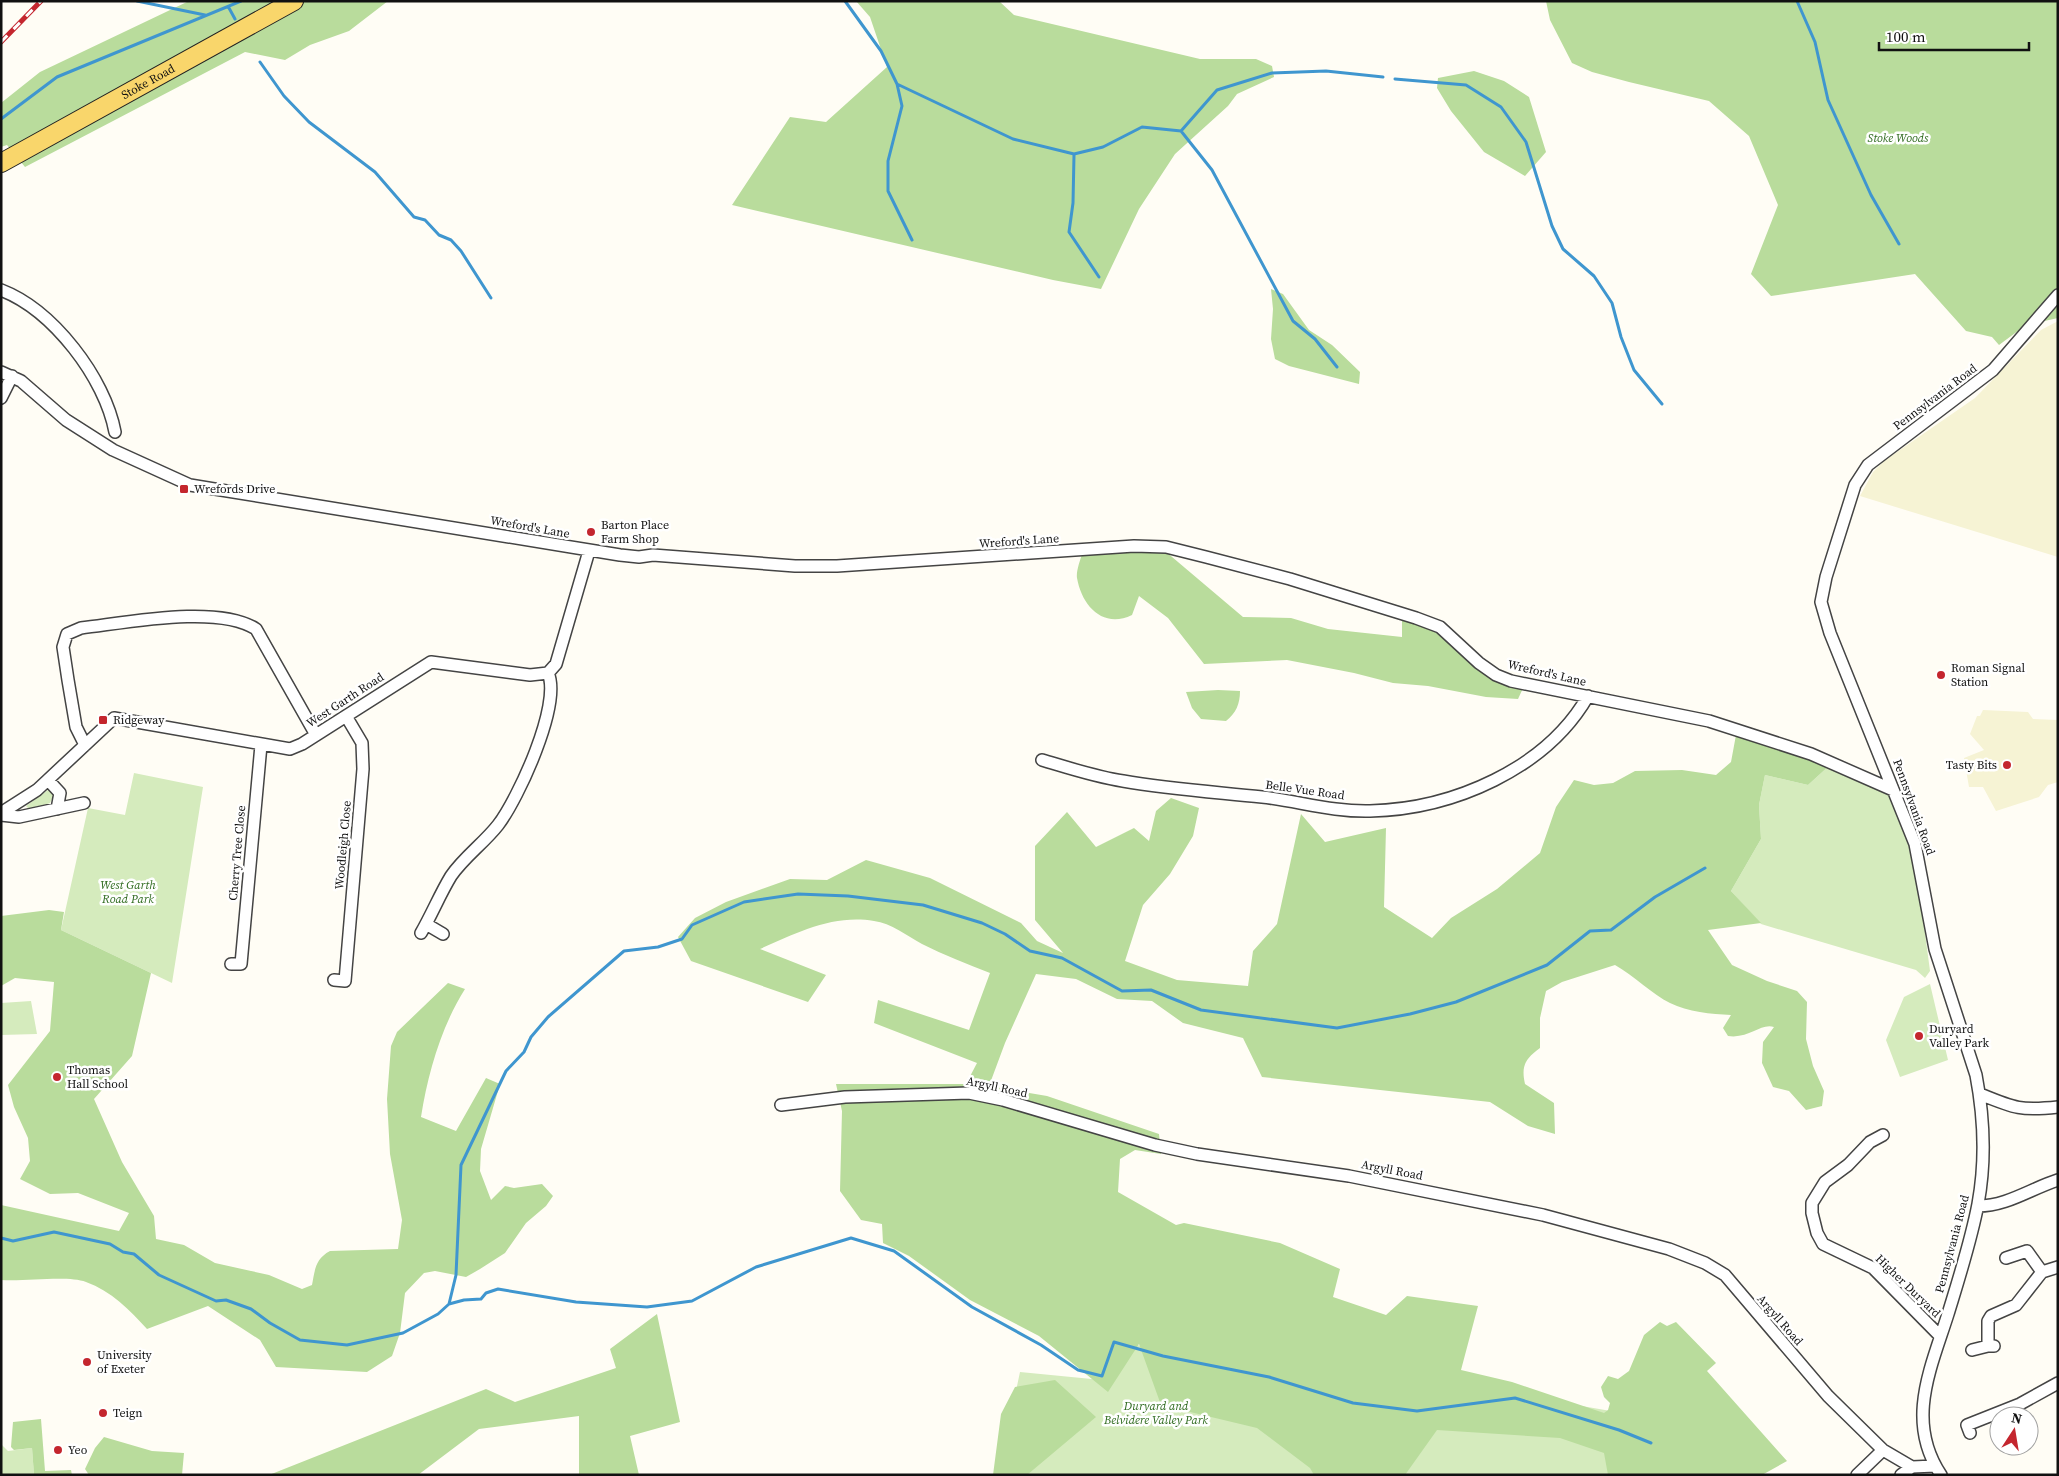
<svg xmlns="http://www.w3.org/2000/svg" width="2059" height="1476" viewBox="0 0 2059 1476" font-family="'Source Serif 4',serif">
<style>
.farmland{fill:#f6f3d4}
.green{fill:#d5ebbd}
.forest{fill:#b9dc9c}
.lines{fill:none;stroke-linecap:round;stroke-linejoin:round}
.stream{stroke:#3f96cf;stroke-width:3}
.minor-casing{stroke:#444;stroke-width:14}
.primary-casing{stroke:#222;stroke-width:20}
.minor{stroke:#fff;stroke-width:11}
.primary{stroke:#f9d66b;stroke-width:18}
.rail-casing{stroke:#c4262e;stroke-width:5}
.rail{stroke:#fff;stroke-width:3;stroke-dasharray:9;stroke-linecap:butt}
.poi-dot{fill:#c4262e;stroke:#fff;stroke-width:2}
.labels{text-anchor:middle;stroke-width:5;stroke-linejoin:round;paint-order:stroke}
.street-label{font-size:12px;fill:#111;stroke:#fff}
.park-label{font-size:12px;font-style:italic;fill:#2f6b1f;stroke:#fff}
.poi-label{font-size:12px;fill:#111;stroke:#fff;text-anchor:start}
</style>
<rect width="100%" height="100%" fill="#fffdf5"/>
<path class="farmland" d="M 2058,321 L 2058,557 L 1860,496 L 1873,472 L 1884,461 L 1975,398 L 2041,330 Z
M 1983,710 L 2028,712 L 2033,719 L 2058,720 L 2058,782 L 2048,785 L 2039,797 L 1996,811 L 1983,787 L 1969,787 L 1964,758 L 1984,750 L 1970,734 L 1977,716 L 1980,716 Z"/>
<path class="green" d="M 1830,765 L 1887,791 L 1908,840 L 1923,918 L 1930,971 L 1925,978 L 1916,970 L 1761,924 L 1731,891 L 1761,839 L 1759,805 L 1765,775 L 1808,785 Z
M 134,773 L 203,787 L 172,983 L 61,930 L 88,808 L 125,815 Z
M 48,790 L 53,792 L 54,795 L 50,803 L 30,810 L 26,806 Z
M 1930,984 L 1948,1060 L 1900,1077 L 1886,1040 L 1904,997 Z
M 31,1001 L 37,1034 L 1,1035 L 1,1003 Z
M 1110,1339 L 1169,1352 L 1513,1394 L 1657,1419 L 1664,1475 L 998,1475 L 1020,1372 L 1102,1380 Z
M 1,1444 L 8,1451 L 32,1448 L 34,1475 L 1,1475 Z"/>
<path class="forest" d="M 189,1 L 388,1 L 349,31 L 310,45 L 285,60 L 245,52 L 25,167 L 7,145 L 1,147 L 1,103 L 40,72 Z
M 856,1 L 999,1 L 1014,15 L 1200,59 L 1256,59 L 1272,66 L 1274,77 L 1237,94 L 1228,106 L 1175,154 L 1139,209 L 1101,289 L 1053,280 L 732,205 L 790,117 L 826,122 L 887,67 L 870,17 Z
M 1546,1 L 2058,1 L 2058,318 L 2026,325 L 1999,345 L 1992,337 L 1966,331 L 1915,274 L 1771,296 L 1751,274 L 1778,205 L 1749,136 L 1709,101 L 1629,82 L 1592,72 L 1572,63 L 1550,20 Z
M 1474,71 L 1504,81 L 1529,97 L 1546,152 L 1525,176 L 1484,152 L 1451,111 L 1437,88 L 1438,78 Z
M 1271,289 L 1283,294 L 1309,330 L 1332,345 L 1360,372 L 1359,384 L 1289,366 L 1275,359 L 1271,339 L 1273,309 Z
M 1165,551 L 1243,617 L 1291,618 L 1328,629 L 1402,637 L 1402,619 L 1432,628 L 1524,686 L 1518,699 L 1486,697 L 1428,686 L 1393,683 L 1354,673 L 1287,660 L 1204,664 L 1168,618 L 1139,596 L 1132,615 C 1103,629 1082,606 1077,578 C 1076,571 1080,561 1082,554 Z
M 1218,690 L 1240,691 C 1240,704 1236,713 1226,721 L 1201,719 L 1192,708 L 1186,692 Z
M 1736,735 L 1830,765 L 1808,785 L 1765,775 L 1759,805 L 1761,839 L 1731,891 L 1761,923 L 1708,930 L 1732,965 L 1767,981 L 1797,991 L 1807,1002 L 1806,1039 L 1813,1066 L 1824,1091 L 1822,1106 L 1806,1110 L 1789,1091 L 1773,1087 L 1762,1063 L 1763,1042 L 1774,1027 C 1760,1023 1750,1039 1728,1036 L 1723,1028 L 1731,1015 C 1711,1014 1688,1012 1670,1003 C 1653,995 1633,975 1615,965 L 1562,982 L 1546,991 L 1540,1018 L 1540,1048 C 1525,1059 1521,1066 1525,1084 L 1554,1103 L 1555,1134 L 1528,1126 L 1490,1102 L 1262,1077 L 1243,1038 L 1183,1023 L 1152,1001 L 1117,999 L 1076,979 L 1036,974 L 1005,1043 L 989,1086 L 1047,1096 L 1159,1134 L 1161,1154 L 1135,1150 L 1120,1159 L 1118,1192 L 1176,1225 L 1184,1223 L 1280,1243 L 1340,1269 L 1333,1297 L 1386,1315 L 1407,1296 L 1478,1306 L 1461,1370 L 1512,1382 L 1604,1413 L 1608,1410 L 1610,1403 L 1604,1397 L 1601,1387 L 1608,1376 L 1618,1379 L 1629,1371 L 1644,1335 L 1660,1322 L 1667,1326 L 1676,1322 L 1716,1363 L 1707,1371 L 1787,1461 L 1762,1475 L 1608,1475 L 1604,1453 L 1560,1438 L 1437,1430 L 1405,1475 L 1314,1475 L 1310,1468 L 1257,1428 L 1161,1405 L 1139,1344 L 1108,1392 L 1039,1336 L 970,1300 L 909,1256 L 883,1243 L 882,1224 L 861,1220 L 840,1191 L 842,1111 L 836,1084 L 966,1084 L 977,1063 L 874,1023 L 878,1000 L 969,1030 L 990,973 C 967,964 944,955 922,944 C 907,936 891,923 874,921 C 833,914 796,933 760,949 L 826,975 L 808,1002 L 691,961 L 678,937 L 695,918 L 726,902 L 790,879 L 827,880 L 866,860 L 930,878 L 1021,923 L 1037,941 L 1063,953 L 1035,920 L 1035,846 L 1067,812 L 1096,847 L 1134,828 L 1149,841 L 1156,811 L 1171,798 L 1199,808 L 1193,836 L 1170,874 L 1143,905 L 1125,961 L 1177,980 L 1248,986 L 1253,951 L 1277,924 L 1301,814 L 1325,842 L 1386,828 L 1384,907 L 1432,938 L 1451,918 L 1497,889 L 1540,853 L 1556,807 L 1574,780 L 1594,785 L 1613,783 L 1635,771 L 1682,770 L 1716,775 L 1731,762 Z
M 49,910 L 64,912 L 61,930 L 151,973 L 132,1056 L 94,1099 L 122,1162 L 154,1216 L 156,1239 L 184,1245 L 215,1263 L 269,1275 L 302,1289 L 312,1285 C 315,1270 315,1259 330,1251 L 398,1249 L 402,1220 L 390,1154 L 387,1099 L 391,1046 L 397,1032 L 448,983 L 465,989 C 441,1027 428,1073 421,1117 L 456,1131 L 486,1078 L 500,1084 L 481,1149 L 480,1171 L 491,1200 L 505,1186 L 514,1188 L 542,1184 L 553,1196 L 546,1206 L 526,1223 L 505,1253 L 480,1269 L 466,1277 L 435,1271 L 424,1273 L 405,1293 L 400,1333 L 392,1356 L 367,1372 L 276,1367 L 260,1340 L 208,1306 L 147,1329 C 130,1310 111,1291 86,1282 C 67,1275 24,1282 1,1280 L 1,1205 L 119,1231 L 129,1213 L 78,1193 L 50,1194 L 20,1179 L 30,1161 L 28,1138 L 14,1107 L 8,1085 L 50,1031 L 54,982 L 15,978 L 1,986 L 1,916 Z
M 657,1314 L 680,1422 L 630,1436 L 639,1475 L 579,1475 L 579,1416 L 479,1429 L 418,1475 L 269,1475 L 486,1389 L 515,1402 L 616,1368 L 610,1349 Z
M 1055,1380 L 1096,1417 L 1027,1475 L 993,1475 L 1001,1414 L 1015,1387 Z
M 41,1419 L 45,1471 L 71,1470 L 72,1475 L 34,1475 L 32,1448 L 14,1450 L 11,1447 L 13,1422 Z
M 104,1437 L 152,1451 L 184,1453 L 182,1475 L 89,1475 L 85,1469 L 95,1448 Z"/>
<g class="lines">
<path class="stream" d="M 137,1 L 205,15
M 845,1 L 881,51 L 897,84 L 1013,139 L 1074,154 L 1103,147 L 1142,127 L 1181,131 L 1212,170 L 1293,321 L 1315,339 L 1337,367
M 1797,1 L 1815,42 L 1828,100 L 1871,195 L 1899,244
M 229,8 L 235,19
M 260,62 L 284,96 L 309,122 L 375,172 L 414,217 L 425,220 L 439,235 L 451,240 L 461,251 L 491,298
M 1395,79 L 1466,85 L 1501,107 L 1526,142 L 1552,226 L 1563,249 L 1594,276 L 1612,303 L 1621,337 L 1634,370 L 1662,404
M 897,84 L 902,106 L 888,161 L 888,191 L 912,240
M 1,119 L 57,77 L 241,1
M 1181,131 L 1217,90 L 1272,73 L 1326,71 L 1383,77
M 1074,155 L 1073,203 L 1069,232 L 1099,277
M 1,1238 L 13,1241 L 54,1232 L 110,1244 L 123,1252 L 134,1254 L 159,1275 L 216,1301 L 226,1300 L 251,1309 L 270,1323 L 300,1340 L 347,1345 L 403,1333 L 438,1314 L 449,1304 L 464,1300 L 481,1299 L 486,1293 L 498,1289 L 576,1302 L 647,1307 L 692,1301 L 756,1267 L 851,1238 L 894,1251 L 972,1307 L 1041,1345 L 1078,1370 L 1102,1376 L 1114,1342 L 1163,1356 L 1269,1377 L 1353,1403 L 1417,1411 L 1515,1398 L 1619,1430 L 1651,1443
M 449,1304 L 456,1275 L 461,1165 L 506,1071 L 524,1052 L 531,1037 L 548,1017 L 624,951 L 658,947 L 682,939 L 692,925 L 744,902 L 798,894 L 848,896 L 923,905 L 982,923 L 1005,934 L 1030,951 L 1062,958 L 1122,991 L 1151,990 L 1201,1010 L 1337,1028 L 1410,1014 L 1456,1002 L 1547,965 L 1590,931 L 1611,930 L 1655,897 L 1705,868"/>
<g class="minor-casing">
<path id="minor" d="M 1,290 C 53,310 105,378 115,432
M 1,372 L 21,381 L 66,420 L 113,450 L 190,485 L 620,555 L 639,557 L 653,555 L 795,566 L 837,566 L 1134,546 L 1166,547 L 1206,557 L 1290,579 L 1416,618 L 1440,627 L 1479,663 L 1496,675 L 1511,681 L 1709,721 L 1811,754 L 1893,790
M 1,398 L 12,376
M 85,745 L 76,727 L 68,680 L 63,647 L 67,634 L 81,628 C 125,623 218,604 256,629 L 316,735
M 1042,760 C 1069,768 1096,777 1123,781 C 1169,789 1215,792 1262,797 C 1298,801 1333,812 1370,811 C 1453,809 1546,769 1588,696
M 48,780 L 60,793 L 57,809
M 1,813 L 37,790 L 114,718 L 290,749 L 302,744 L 431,662 L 530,675 L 548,673 L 556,664 L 589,551
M 1,815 L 19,817 L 84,803
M 426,924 L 443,934
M 421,933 C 432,914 440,894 451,876 C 464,857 484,843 498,825 C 518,799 562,704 548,673
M 231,964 L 241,964 L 261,745
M 334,980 L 345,981 L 363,769 L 362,743 L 346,716
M 1980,1094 C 2014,1108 2020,1111 2058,1107
M 781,1105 L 845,1097 L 969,1093 L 1003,1100 L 1155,1145 L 1197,1154 L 1349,1176 L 1543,1215 L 1669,1249 L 1705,1263 L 1725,1275 L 1828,1396 L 1883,1450 L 1912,1467
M 1883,1135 L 1870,1142 L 1848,1165 L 1825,1182 L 1812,1203 L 1812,1213 L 1817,1233 L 1823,1244 L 1873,1268 L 1939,1335
M 1978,1206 C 2007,1206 2030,1189 2058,1180
M 2006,1258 L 2027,1251 L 2042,1272
M 1994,1346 L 1988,1346 L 1988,1321 L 1991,1316 L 2016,1305 L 2042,1272 L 2058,1267
M 1972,1350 L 1988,1346
M 1970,1433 L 1967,1425 L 2020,1404 L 2058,1383
M 1857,1475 L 1883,1450
M 1901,1475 L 1912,1467 L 1935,1466
M 1941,1475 C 1905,1421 1931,1368 1948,1314 C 1959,1278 1971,1241 1978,1204 C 1986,1161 1984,1117 1976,1075 L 1935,949 L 1915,844 L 1830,633 L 1821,602 L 1826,577 L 1855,485 L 1868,465 L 1993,370 L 2058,295"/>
</g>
<g class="primary-casing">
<g id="primary">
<path id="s1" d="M 1,163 L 294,1"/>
</g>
</g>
<use href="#minor" class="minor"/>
<use href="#primary" class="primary"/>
<g class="rail-casing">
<path id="rail" d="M 1,42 L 41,1"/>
</g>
<use href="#rail" class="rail"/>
</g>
<g class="poi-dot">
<rect x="179" y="484" width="10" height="10" rx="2.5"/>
<circle cx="591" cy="532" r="5"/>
<circle cx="1941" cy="675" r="5"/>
<rect x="98" y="715" width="10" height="10" rx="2.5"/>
<circle cx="2007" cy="765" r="5"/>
<circle cx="1919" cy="1036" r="5"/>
<circle cx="57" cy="1077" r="5"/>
<circle cx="87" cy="1362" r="5"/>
<circle cx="103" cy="1413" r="5"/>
<circle cx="58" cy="1450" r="5"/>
</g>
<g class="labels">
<g class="street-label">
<text dy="4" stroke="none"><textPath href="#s1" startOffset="168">Stoke Road</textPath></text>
<text transform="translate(1935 397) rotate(-37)" y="4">Pennsylvania Road</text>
<text transform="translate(530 527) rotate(10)" y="4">Wreford's Lane</text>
<text transform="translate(1019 541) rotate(-4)" y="4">Wreford's Lane</text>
<text transform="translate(1547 673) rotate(13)" y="4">Wreford's Lane</text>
<text transform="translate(345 700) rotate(-33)" y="4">West Garth Road</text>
<text transform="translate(1305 790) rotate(8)" y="4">Belle Vue Road</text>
<text transform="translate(1914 807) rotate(70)" y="4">Pennsylvania Road</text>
<text transform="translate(343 845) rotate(-85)" y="4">Woodleigh Close</text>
<text transform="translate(237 853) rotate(-85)" y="4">Cherry Tree Close</text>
<text transform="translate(997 1087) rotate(12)" y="4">Argyll Road</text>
<text transform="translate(1392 1170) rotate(11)" y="4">Argyll Road</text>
<text transform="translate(1952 1244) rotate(-75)" y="4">Pennsylvania Road</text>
<text transform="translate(1908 1286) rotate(44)" y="4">Higher Duryard</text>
<text transform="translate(1780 1320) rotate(49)" y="4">Argyll Road</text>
</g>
<g class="park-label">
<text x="1898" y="142">Stoke Woods</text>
<text x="128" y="889">West Garth<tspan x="128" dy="14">Road Park</tspan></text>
<text x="1156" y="1410">Duryard and<tspan x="1156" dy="14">Belvidere Valley Park</tspan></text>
</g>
<g class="poi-label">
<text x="194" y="493">Wrefords Drive</text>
<text x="601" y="529">Barton Place<tspan x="601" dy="14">Farm Shop</tspan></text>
<text x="1951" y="672">Roman Signal<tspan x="1951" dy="14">Station</tspan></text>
<text x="113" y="724">Ridgeway</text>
<text x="1997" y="769" text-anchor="end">Tasty Bits</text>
<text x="1929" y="1033">Duryard<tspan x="1929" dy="14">Valley Park</tspan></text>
<text x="67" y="1074">Thomas<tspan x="67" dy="14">Hall School</tspan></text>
<text x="97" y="1359">University<tspan x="97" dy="14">of Exeter</tspan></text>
<text x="113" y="1417">Teign</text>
<text x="68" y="1454">Yeo</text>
</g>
</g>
<rect width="2059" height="1476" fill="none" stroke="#111111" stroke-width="5"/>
<g transform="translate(2014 1431) rotate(12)"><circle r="24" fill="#ffffff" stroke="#a0a0a0"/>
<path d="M0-4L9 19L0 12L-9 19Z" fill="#c4262e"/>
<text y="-8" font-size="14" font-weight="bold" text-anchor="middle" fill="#111111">N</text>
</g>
<path d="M1879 42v8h150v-8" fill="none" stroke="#111111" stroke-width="2.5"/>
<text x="1886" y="42" font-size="15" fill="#111111" stroke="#ffffff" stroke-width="4" paint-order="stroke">100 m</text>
</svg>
